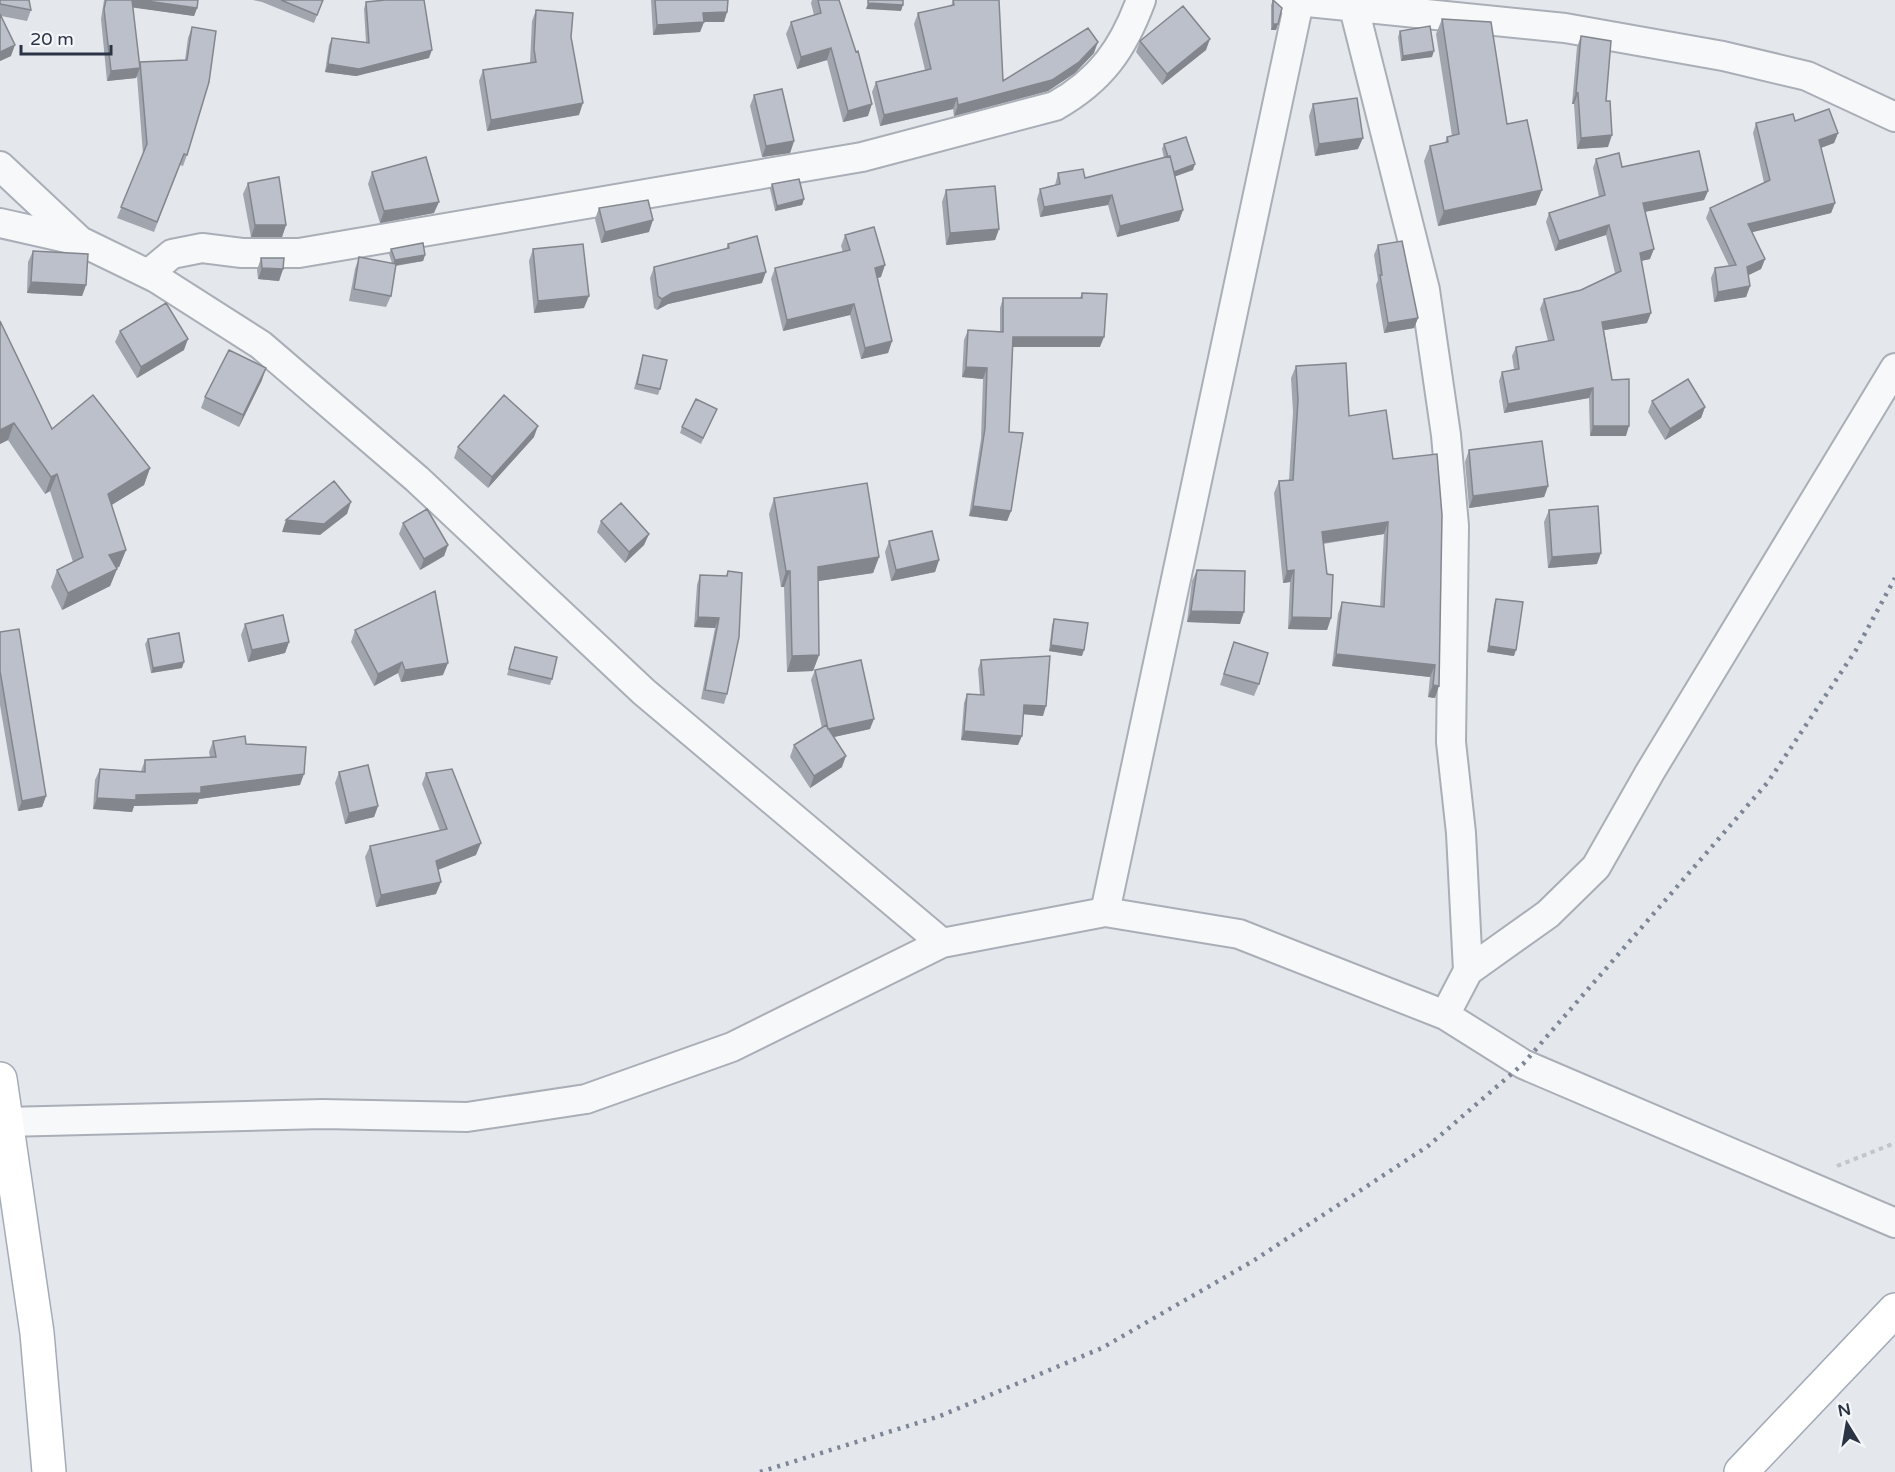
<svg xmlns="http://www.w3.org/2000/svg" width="1895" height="1472" viewBox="0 0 1895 1472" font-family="'Varela Round',sans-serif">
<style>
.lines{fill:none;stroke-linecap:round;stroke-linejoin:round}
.minor-casing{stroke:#a9aeb7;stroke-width:32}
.primary-casing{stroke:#a3abb8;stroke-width:36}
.path{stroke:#c2c5cb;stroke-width:4;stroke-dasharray:4.5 4.5;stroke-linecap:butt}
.minor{stroke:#f7f8fa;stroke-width:28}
.primary{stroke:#fff;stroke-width:33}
.rail{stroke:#7d8696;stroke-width:4.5;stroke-dasharray:3 6;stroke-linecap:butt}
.wall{fill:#a1a5ae}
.shaded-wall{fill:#83868d}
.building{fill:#bbc0ca;stroke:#83868d;stroke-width:1.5}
</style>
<rect width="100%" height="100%" fill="#e4e7ec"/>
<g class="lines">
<g class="minor-casing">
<path id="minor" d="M 1288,0 L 1565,28 L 1723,56 L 1807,76 L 1895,117
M 1352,0 L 1425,290 L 1446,435 L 1454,526 L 1451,742 L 1461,833 L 1468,971 L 1445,1015
M 0,166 L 80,241
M 0,223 L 80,241 L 156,278 L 261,345 L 417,479 L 644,692 L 942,943
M 148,274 L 172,254 L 202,248 L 242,253 L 299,253 L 862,157 L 1055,106 C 1101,80 1123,49 1141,0
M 1105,912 L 1299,2
M 1468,971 L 1548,914 L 1596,867 L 1650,772 L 1895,368
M 5,1122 L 323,1114 L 467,1117 L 586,1099 L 732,1047 L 942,943 L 1105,912 L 1239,934 L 1445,1015 L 1523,1064 L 1895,1223"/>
</g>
<g class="primary-casing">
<path id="primary" d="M 0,1079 L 37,1333 L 49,1472
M 1741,1472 L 1895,1310"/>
</g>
<path class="path" d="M 1837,1166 L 1895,1143"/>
<use href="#minor" class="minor"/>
<use href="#primary" class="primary"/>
<path class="rail" d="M 760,1472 L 940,1416 L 1102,1348 L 1253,1261 L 1428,1146 L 1523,1064 L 1768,782 L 1856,650 L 1895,578"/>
</g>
<path class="wall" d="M 0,0 L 31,10 L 27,21 L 1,16 L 11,56 L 0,61 Z
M 104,0 L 198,0 L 197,8 L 194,16 L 133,7 L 139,65 L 140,62 L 185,60 L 188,38 L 192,27 L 187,155 L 183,166 L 180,165 L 154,232 L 117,218 L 143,154 L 137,76 L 136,78 L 107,81 L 101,19 Z
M 253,0 L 323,0 L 314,23 L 262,2 Z
M 651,0 L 728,0 L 727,12 L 724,22 L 704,22 L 700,32 L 653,35 Z
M 812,0 L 839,0 L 868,116 L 843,122 L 827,60 L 797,69 L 786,34 L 791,22 L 814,15 L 811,3 Z
M 953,0 L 999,0 L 1003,81 L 1094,53 L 1075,73 L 1048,91 L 954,116 L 953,109 L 880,126 L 872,92 L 876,82 L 925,70 L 914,24 L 918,13 L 951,6 Z
M 1273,0 L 1278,24 L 1276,30 L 1271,30 L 1271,5 Z
M 366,2 L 429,58 L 356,76 L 325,72 L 329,45 L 332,38 L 366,42 L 364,9 Z
M 536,10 L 571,37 L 579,115 L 487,131 L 479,81 L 483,70 L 530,63 L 532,21 Z
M 1442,19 L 1507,124 L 1536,205 L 1438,226 L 1424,161 L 1430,146 L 1445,143 L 1447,137 L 1452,136 L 1436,34 Z
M 1400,31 L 1432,57 L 1401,61 L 1398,37 Z
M 1581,36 L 1606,101 L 1608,147 L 1577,149 L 1574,104 L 1572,104 L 1577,47 Z
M 1140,41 L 1206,50 L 1162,85 L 1136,52 Z
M 754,95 L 794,141 L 790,153 L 762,157 L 750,106 Z
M 1313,104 L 1358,149 L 1315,156 L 1309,116 Z
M 1795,121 L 1838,133 L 1834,143 L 1821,148 L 1835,203 L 1831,213 L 1752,232 L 1765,259 L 1761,269 L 1748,275 L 1750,286 L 1746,297 L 1714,302 L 1711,278 L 1715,268 L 1729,266 L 1706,218 L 1710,208 L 1764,183 L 1753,133 L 1756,123 Z
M 1164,144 L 1193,170 L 1175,176 L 1183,210 L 1179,221 L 1117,237 L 1108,205 L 1040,217 L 1037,199 L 1040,189 L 1055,185 L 1058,173 L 1085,178 L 1164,158 L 1162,149 Z
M 1596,159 L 1708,191 L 1704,200 L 1645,212 L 1650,259 L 1641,261 L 1647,323 L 1604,330 L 1612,380 L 1626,436 L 1590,436 L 1589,398 L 1504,413 L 1499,381 L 1502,372 L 1514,369 L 1512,356 L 1516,347 L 1548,341 L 1540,309 L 1544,299 L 1581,290 L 1615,273 L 1606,235 L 1555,251 L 1546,222 L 1549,213 L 1599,197 L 1593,168 Z
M 372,172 L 434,213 L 380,223 L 368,184 Z
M 248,183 L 286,225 L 282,237 L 251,237 L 243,194 Z
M 772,184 L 804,199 L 802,205 L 775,211 L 770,189 Z
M 946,190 L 999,229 L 995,240 L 946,245 L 942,202 Z
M 599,208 L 649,232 L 601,243 L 595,219 Z
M 845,235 L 881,277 L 877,278 L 892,341 L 888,353 L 861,359 L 850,315 L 783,331 L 771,279 L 775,268 L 843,252 L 841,246 Z
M 728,244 L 762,283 L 668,304 L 657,310 L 654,308 L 650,278 L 654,267 L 726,249 Z
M 1378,245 L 1418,318 L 1414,328 L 1384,333 L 1376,285 L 1378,280 L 1374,255 Z
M 391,249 L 425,255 L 423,261 L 396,266 L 391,296 L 386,307 L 349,301 L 355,269 L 359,257 L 392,263 L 389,254 Z
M 533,249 L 584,308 L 534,313 L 529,261 Z
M 33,251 L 86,285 L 82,296 L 27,293 L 28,262 Z
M 261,258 L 283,269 L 279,281 L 258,279 L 257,270 Z
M 1082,293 L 1100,347 L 1013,347 L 1009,432 L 1011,511 L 1007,521 L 969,516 L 981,439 L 983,379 L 962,377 L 964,340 L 968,330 L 1000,332 L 1000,308 L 1003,298 L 1080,298 Z
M 0,321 L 52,429 L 150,468 L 144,485 L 111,505 L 126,550 L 119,567 L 116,568 L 117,569 L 110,586 L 62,610 L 51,587 L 57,570 L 73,562 L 50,491 L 45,494 L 8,440 L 0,444 Z
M 120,331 L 184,350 L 137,378 L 115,342 Z
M 643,355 L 660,389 L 658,395 L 634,389 Z
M 1296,366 L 1349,416 L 1393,459 L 1437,454 L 1435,698 L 1428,697 L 1430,677 L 1332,666 L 1338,614 L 1342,602 L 1380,607 L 1384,534 L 1323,544 L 1331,618 L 1327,630 L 1288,629 L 1290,582 L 1283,583 L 1274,493 L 1279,481 L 1289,480 L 1293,412 L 1291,378 Z
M 262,380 L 239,427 L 201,408 L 205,397 Z
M 1652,401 L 1705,407 L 1701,418 L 1665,440 L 1648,412 Z
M 717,409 L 701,444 L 680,433 L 682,427 Z
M 534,437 L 488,488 L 454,458 L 458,447 Z
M 1469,450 L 1548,486 L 1544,497 L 1469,508 L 1465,462 Z
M 774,498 L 879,557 L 873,573 L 818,581 L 819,655 L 813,671 L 787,672 L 784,587 L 781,587 L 769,514 Z
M 1549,510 L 1597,564 L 1548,568 L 1544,522 Z
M 601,521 L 649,534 L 644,545 L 625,563 L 597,532 Z
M 403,523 L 448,545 L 444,556 L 420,570 L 399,534 Z
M 889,541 L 939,560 L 935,572 L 891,581 L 885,552 Z
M 1197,570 L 1240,624 L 1187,622 L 1192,581 Z
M 728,571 L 727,694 L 724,704 L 701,699 L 715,628 L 694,627 L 697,585 L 700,575 L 726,576 Z
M 1496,599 L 1514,656 L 1487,652 L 1494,605 Z
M 1054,619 L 1082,656 L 1049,651 L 1052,625 Z
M 245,624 L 289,642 L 285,653 L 248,662 L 241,635 Z
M 355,630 L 443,675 L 401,682 L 398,673 L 374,686 L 351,642 Z
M 0,632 L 46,796 L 42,807 L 18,811 L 0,705 Z
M 148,639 L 182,668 L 151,673 L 145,644 Z
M 515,647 L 552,679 L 550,685 L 507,675 Z
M 1230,654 L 1259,684 L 1254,696 L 1220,685 Z
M 981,660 L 1043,716 L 1023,714 L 1018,745 L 961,740 L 964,703 L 967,694 L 980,695 L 978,669 Z
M 815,670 L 870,729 L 834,737 L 842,767 L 810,788 L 790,757 L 794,745 L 822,728 L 811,680 Z
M 213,741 L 246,744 L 300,785 L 199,799 L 197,804 L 134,806 L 132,812 L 93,809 L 95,780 L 100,769 L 141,771 L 145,760 L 210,757 L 209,752 Z
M 339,772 L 378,806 L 374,817 L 345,824 L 335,783 Z
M 426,773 L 476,855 L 438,870 L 436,894 L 376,907 L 365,857 L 370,846 L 440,831 L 422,784 Z"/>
<path class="shaded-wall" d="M 131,0 L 140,0 L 197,8 L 194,16 L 129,7 Z
M 868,3 L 903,5 L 901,11 L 866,9 Z
M 727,12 L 724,22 L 704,22 L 700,32 L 653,35 L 657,25 L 703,13 Z
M 1273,24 L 1278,24 L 1276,30 L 1271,30 Z
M 1210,39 L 1206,50 L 1162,85 L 1167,74 Z
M 1098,42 L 1094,53 L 1075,73 L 1048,91 L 954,116 L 958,105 Z
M 15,45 L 11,56 L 0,61 L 0,52 Z
M 831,48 L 827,60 L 797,69 L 801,57 Z
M 432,50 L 429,58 L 356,76 L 325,72 L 328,64 Z
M 1434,51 L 1432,57 L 1401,61 L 1403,56 Z
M 140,68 L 136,78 L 107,81 L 111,71 Z
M 1576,92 L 1578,93 L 1574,104 L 1572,104 Z
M 957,98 L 953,109 L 880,126 L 884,115 Z
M 583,103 L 579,115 L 487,131 L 491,120 Z
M 872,104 L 868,116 L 843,122 L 848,111 Z
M 1838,133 L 1834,143 L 1815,150 L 1819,140 Z
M 1612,135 L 1608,147 L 1577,149 L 1581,138 Z
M 1363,138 L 1358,149 L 1315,156 L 1319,144 Z
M 794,141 L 790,153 L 762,157 L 766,146 Z
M 1195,164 L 1193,170 L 1171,178 L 1173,172 Z
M 1542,190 L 1536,205 L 1438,226 L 1444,211 Z
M 1708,191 L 1704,200 L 1639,213 L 1643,203 Z
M 1112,195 L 1108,205 L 1040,217 L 1044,207 Z
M 804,199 L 802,205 L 775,211 L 777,206 Z
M 439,202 L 434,213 L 380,223 L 384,211 Z
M 1835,203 L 1831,213 L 1745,234 L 1748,224 Z
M 1183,210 L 1179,221 L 1117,237 L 1120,226 Z
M 653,220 L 649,232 L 601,243 L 605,232 Z
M 255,225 L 286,225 L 282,237 L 251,237 Z
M 1609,225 L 1606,235 L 1555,251 L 1559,241 Z
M 999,229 L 995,240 L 946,245 L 950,233 Z
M 1654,249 L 1650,259 L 1636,262 L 1640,253 Z
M 425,255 L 423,261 L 392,266 L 395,260 Z
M 1765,259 L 1761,269 L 1743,278 L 1747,267 Z
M 885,265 L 881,277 L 871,280 L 875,268 Z
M 262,268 L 283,269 L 279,281 L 258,279 Z
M 766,272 L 762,283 L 668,304 L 657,310 L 662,299 L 672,293 Z
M 31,282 L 86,285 L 82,296 L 27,293 Z
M 1750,286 L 1746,297 L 1714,302 L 1718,292 Z
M 589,296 L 584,308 L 534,313 L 538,301 Z
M 854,304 L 850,315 L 783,331 L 787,320 Z
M 1651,313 L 1647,323 L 1599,331 L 1602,322 Z
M 1418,318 L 1414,328 L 1384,333 L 1388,323 Z
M 1013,337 L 1104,337 L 1100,347 L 1009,347 Z
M 188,339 L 184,350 L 137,378 L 141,367 Z
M 892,341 L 888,353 L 861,359 L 865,348 Z
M 966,367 L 987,368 L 983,379 L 962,377 Z
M 266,368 L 262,380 L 239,427 L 243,415 Z
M 1593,388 L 1589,398 L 1504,413 L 1508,404 Z
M 1705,407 L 1701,418 L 1665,440 L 1670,429 Z
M 14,423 L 8,440 L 0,444 L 0,430 Z
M 538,426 L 534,437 L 488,488 L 492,477 Z
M 1593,426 L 1629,426 L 1626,436 L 1590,436 Z
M 150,468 L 144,485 L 102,511 L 108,494 Z
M 57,474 L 50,491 L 45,494 L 51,477 Z
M 1548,486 L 1544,497 L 1469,508 L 1473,496 Z
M 351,502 L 347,514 L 320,535 L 282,532 L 286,520 Z
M 973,506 L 1011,511 L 1007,521 L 969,516 Z
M 1388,522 L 1384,534 L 1317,544 L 1322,532 Z
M 649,534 L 644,545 L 625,563 L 629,552 Z
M 448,545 L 444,556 L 420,570 L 424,559 Z
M 126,550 L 119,567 L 103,572 L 109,555 Z
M 1601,553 L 1597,564 L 1548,568 L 1552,557 Z
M 879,557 L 873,573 L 812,582 L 818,567 Z
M 939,560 L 935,572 L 891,581 L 896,570 Z
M 117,569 L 110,586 L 62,610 L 68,593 Z
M 1294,570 L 1290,582 L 1283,583 L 1287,571 Z
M 786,571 L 790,571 L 784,587 L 781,587 Z
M 1191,611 L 1244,612 L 1240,624 L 1187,622 Z
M 698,617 L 719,618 L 715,628 L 694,627 Z
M 1292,617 L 1331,618 L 1327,630 L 1288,629 Z
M 289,642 L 285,653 L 248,662 L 252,650 Z
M 1051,645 L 1084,650 L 1082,656 L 1049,651 Z
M 1489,646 L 1516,650 L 1514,656 L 1487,652 Z
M 1336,654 L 1435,665 L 1430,677 L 1332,666 Z
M 819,655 L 813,671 L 787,672 L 792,656 Z
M 184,662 L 182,668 L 151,673 L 153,668 Z
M 402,662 L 398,673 L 374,686 L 378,674 Z
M 448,663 L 443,675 L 401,682 L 405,670 Z
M 1433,685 L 1439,686 L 1435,698 L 1428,697 Z
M 1024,705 L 1046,706 L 1043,716 L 1021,714 Z
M 874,719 L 870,729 L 825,739 L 828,729 Z
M 964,731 L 1022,736 L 1018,745 L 961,740 Z
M 846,756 L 842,767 L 810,788 L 814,776 Z
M 304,774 L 300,785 L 199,799 L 197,804 L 134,806 L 132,812 L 93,809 L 97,798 L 136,795 L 201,787 Z
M 46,796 L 42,807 L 18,811 L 22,801 Z
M 378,806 L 374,817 L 345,824 L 349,813 Z
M 481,843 L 476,855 L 432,872 L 436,861 Z
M 441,882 L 436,894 L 376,907 L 381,895 Z"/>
<path class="building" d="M 0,0 L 29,0 L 31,10 L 0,4 Z
M 106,0 L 132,0 L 140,68 L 111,71 L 104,9 Z
M 140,0 L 198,0 L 197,8 Z
M 281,0 L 323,0 L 317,15 Z
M 385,0 L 424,0 L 432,50 L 359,69 L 328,64 L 332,38 L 369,43 L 366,2 Z
M 655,0 L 728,0 L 727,12 L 703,13 L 704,22 L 657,25 Z
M 818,0 L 839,0 L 856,52 L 858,51 L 872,104 L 848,111 L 831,48 L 801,57 L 791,22 L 821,13 Z
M 868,0 L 903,0 L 903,5 L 868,3 Z
M 953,0 L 999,0 L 1003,81 L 1088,28 L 1098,42 L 1079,62 L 1052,80 L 958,105 L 957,98 L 884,115 L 876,82 L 931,69 L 918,13 L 954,5 Z
M 1273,0 L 1282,8 L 1278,24 L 1273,24 Z
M 1183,6 L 1210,39 L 1167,74 L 1140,41 Z
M 536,10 L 573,13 L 571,37 L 583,103 L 491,120 L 483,70 L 536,62 L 534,49 Z
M 0,14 L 15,45 L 0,52 Z
M 1442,19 L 1491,22 L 1507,124 L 1527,120 L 1542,190 L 1444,211 L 1430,146 L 1448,142 L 1447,137 L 1459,134 Z
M 1430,26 L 1434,51 L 1403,56 L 1400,31 Z
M 192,27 L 216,31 L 209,82 L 187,155 L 184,154 L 157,222 L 121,207 L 147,144 L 140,62 L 187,60 Z
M 1581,36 L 1611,41 L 1606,101 L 1610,101 L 1612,135 L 1581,138 L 1578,93 L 1576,92 Z
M 782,89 L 794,141 L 766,146 L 754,95 Z
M 1357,98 L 1363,138 L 1319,144 L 1313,104 Z
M 1829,109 L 1838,133 L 1819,140 L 1835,203 L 1748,224 L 1765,259 L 1747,267 L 1750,286 L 1718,292 L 1715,268 L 1736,265 L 1710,208 L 1770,180 L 1756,123 L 1793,114 L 1795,121 Z
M 1186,137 L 1195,164 L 1174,172 L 1170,156 L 1168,157 L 1164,144 Z
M 1699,151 L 1708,191 L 1643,203 L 1654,249 L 1640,253 L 1651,313 L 1602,322 L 1612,380 L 1629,379 L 1629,426 L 1593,426 L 1593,388 L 1508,404 L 1502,372 L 1519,369 L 1516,347 L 1554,340 L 1544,299 L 1581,290 L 1621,271 L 1609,225 L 1559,241 L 1549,213 L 1605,195 L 1596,159 L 1619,153 L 1622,167 Z
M 1170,156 L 1183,210 L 1120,226 L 1112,195 L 1044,207 L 1040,189 L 1060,184 L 1058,173 L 1083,169 L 1085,178 Z
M 426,157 L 439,202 L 384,211 L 372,172 Z
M 279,177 L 286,225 L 255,225 L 248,183 Z
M 799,179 L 804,199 L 777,206 L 772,184 Z
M 995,186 L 999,229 L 950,233 L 946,190 Z
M 648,200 L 653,220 L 605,232 L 599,208 Z
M 874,227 L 885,265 L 875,268 L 892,341 L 865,348 L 854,304 L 787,320 L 775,268 L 850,250 L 845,235 Z
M 757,236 L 766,272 L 672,293 L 662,299 L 658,296 L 654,267 L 729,248 L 728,244 Z
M 1402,241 L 1418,318 L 1388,323 L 1380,275 L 1382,275 L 1378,245 Z
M 423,243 L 425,255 L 395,260 L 391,249 Z
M 583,244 L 589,296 L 538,301 L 533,249 Z
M 33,251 L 88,254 L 86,285 L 31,282 Z
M 359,257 L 396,264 L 391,296 L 354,289 Z
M 261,258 L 284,258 L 283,269 L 262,268 Z
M 1082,293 L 1107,294 L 1104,337 L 1013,337 L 1009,432 L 1023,433 L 1011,511 L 973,506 L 985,428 L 987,368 L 966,367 L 968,330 L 1003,332 L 1003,298 L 1082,298 Z
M 166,303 L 188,339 L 141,367 L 120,331 Z
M 0,321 L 52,429 L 93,395 L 150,468 L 108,494 L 126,550 L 109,555 L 117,569 L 68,593 L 57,570 L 83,557 L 57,474 L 51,477 L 14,423 L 0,430 Z
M 229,350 L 266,368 L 243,415 L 205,397 Z
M 643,355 L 667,360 L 660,389 L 637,384 Z
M 1346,363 L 1349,416 L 1386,410 L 1393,459 L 1437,454 L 1442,515 L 1439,686 L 1433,685 L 1435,665 L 1336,654 L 1342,602 L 1384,607 L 1388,522 L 1322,532 L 1327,574 L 1333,575 L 1331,618 L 1292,617 L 1294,570 L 1287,571 L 1279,481 L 1293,480 L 1298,400 L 1296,366 Z
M 1688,379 L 1705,407 L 1670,429 L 1652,401 Z
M 504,395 L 538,426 L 492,477 L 458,447 Z
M 696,399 L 717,409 L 703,438 L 682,427 Z
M 1542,441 L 1548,486 L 1473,496 L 1469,450 Z
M 334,481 L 351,502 L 324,524 L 286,520 Z
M 867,483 L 879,557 L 818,567 L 819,655 L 792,656 L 790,571 L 786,571 L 774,498 Z
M 621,503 L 649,534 L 629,552 L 601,521 Z
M 1598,506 L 1601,553 L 1552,557 L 1549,510 Z
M 427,509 L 448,545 L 424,559 L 403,523 Z
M 932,531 L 939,560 L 896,570 L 889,541 Z
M 1197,570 L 1245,571 L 1244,612 L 1191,611 Z
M 728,571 L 742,573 L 739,637 L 727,694 L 705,690 L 719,618 L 698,617 L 700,575 L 727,576 Z
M 435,591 L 448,663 L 405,670 L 402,662 L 378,674 L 355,630 Z
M 1496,599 L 1523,602 L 1516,650 L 1489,646 Z
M 283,615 L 289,642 L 252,650 L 245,624 Z
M 1054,619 L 1088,623 L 1084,650 L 1051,645 Z
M 19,629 L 46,796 L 22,801 L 0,671 L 0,632 Z
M 179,633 L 184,662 L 153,668 L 148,639 Z
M 1234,642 L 1268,653 L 1259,684 L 1224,674 Z
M 515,647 L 557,657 L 552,679 L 509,669 Z
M 1050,656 L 1046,706 L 1024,705 L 1022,736 L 964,731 L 967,694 L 984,695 L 981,660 Z
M 861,660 L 874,719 L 828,729 L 815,670 Z
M 826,725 L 846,756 L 814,776 L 794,745 Z
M 245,736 L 246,744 L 306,747 L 304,774 L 201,787 L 201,793 L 136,795 L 136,800 L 97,798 L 100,769 L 145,772 L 145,760 L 216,757 L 213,741 Z
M 368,765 L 378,806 L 349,813 L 339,772 Z
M 452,769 L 481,843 L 436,861 L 441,882 L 381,895 L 370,846 L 447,829 L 426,773 Z"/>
<g transform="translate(1847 1424) rotate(349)" stroke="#f4f6f9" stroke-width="4.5" paint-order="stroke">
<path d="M0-4.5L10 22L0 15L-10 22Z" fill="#2b3445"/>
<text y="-9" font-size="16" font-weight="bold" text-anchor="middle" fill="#2b3445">N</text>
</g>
<path d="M21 45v9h90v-9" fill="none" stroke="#2b3445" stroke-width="3"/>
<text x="30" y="45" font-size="18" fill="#2b3445" stroke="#f4f6f9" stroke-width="4.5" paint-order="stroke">20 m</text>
</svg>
